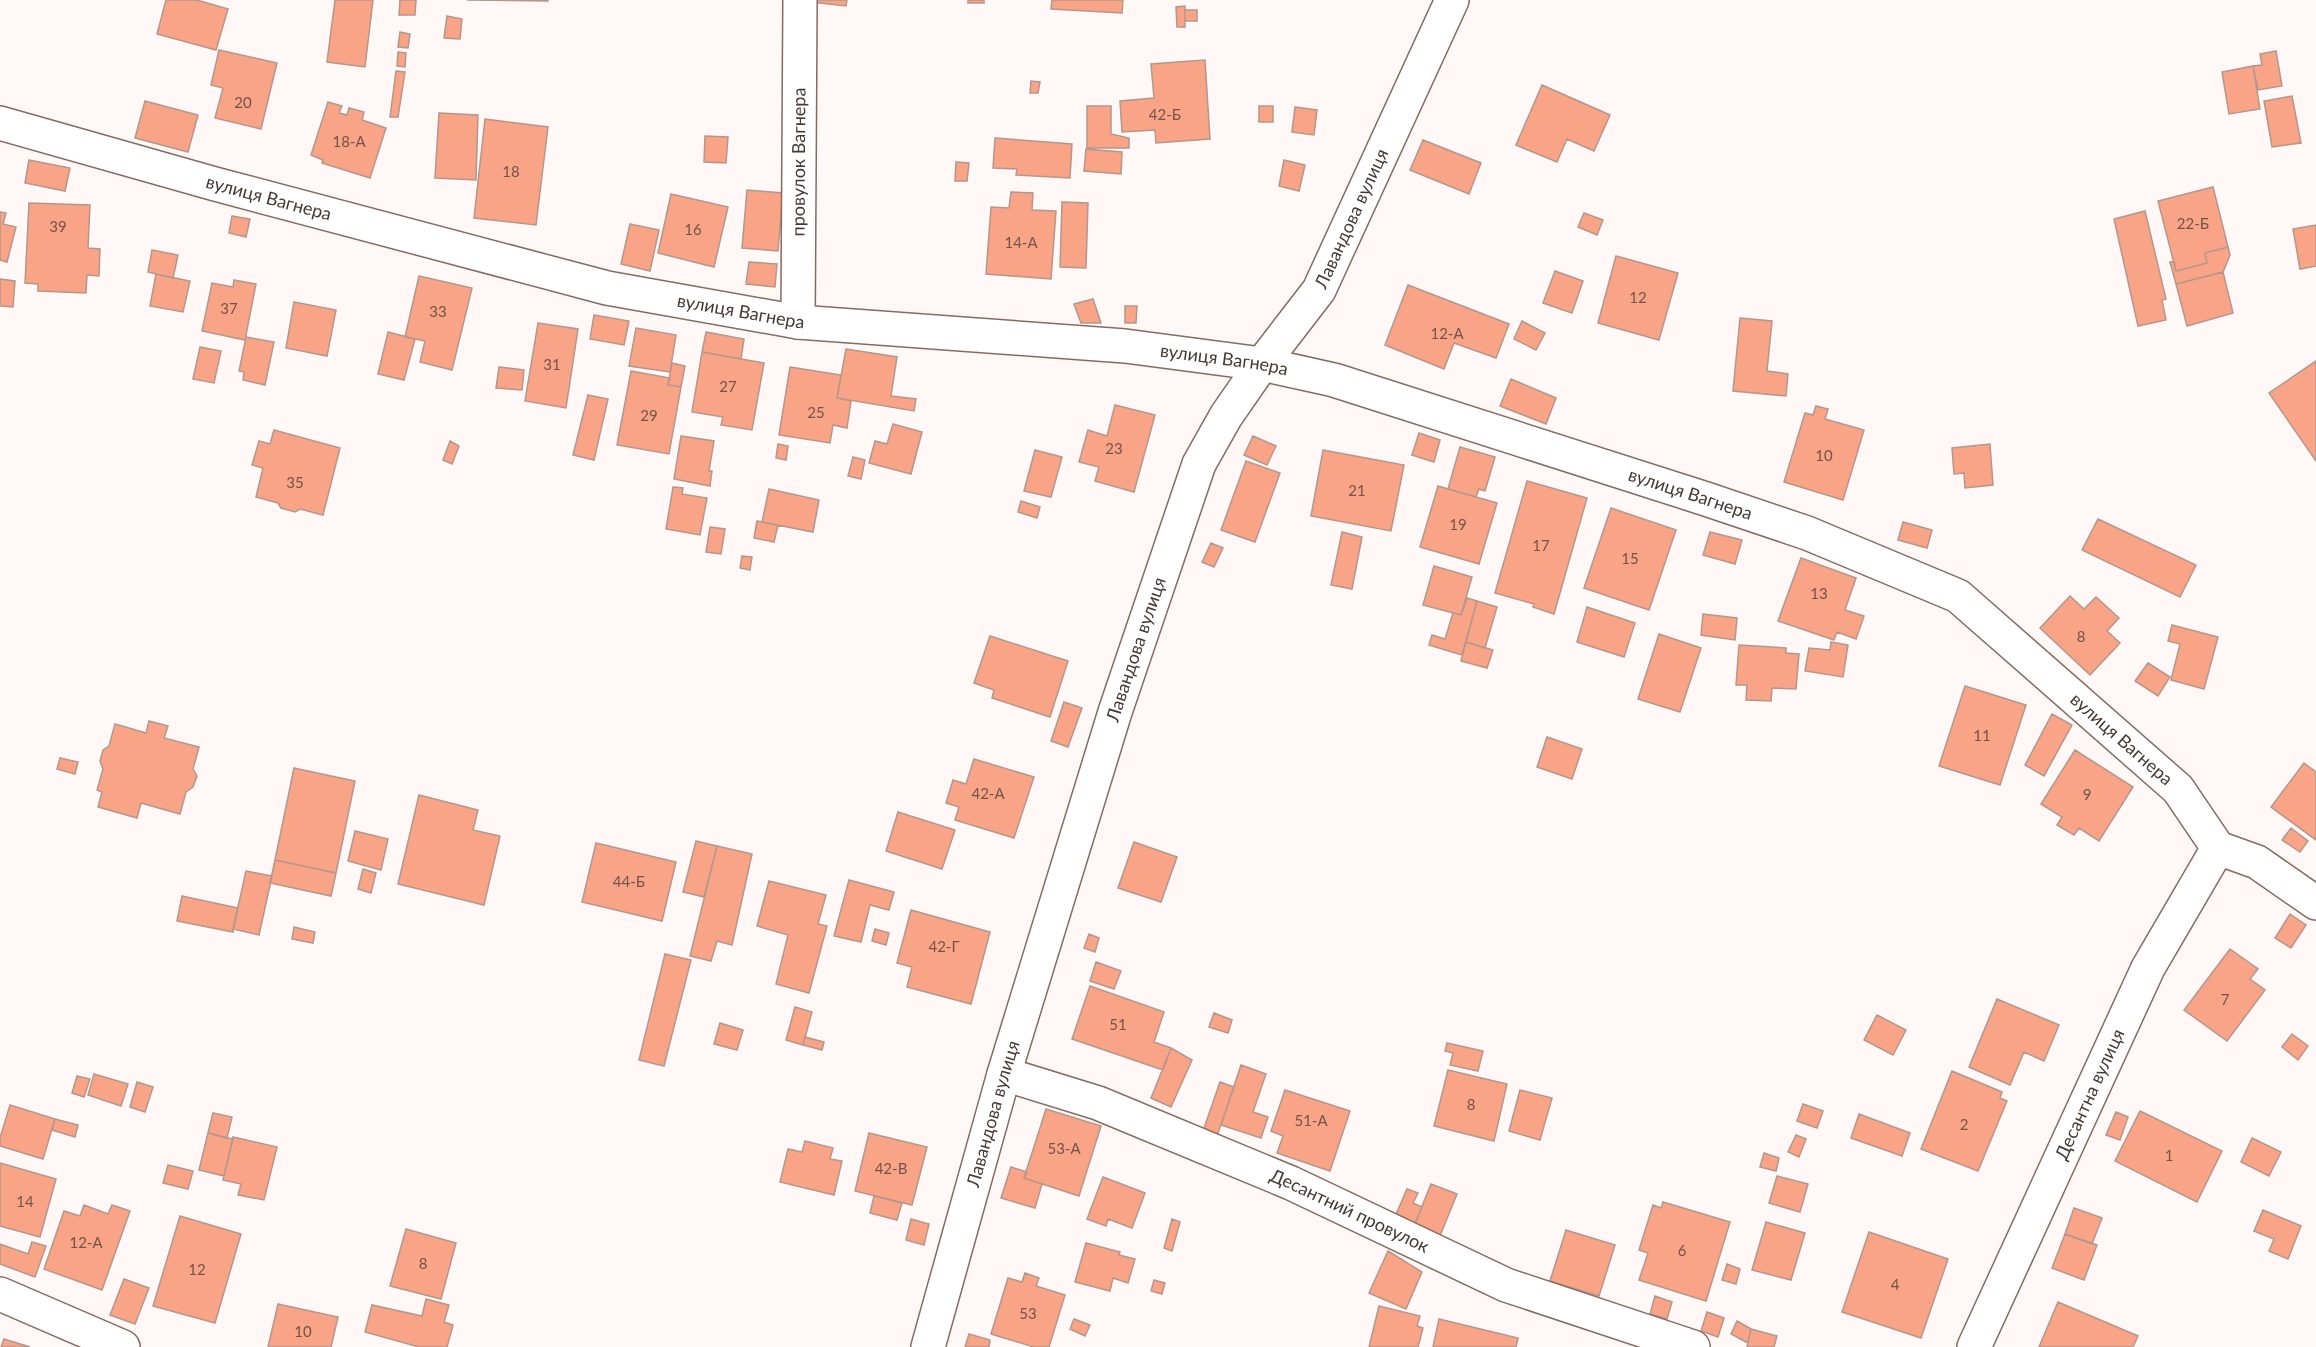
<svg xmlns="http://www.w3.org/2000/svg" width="2316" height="1347" viewBox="0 0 2316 1347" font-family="Lato,sans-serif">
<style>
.building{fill:#f9a486;stroke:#b4968b;stroke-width:1.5}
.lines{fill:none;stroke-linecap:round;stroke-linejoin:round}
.minor-casing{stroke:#866a60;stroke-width:36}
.minor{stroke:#fff;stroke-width:33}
.labels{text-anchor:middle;stroke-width:5;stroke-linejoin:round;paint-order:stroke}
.number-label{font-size:15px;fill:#725448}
.street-label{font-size:18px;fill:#453934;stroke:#fff8f6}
</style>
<rect width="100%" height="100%" fill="#fff8f6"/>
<path class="building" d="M 166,0 L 197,0 L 228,9 L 216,50 L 157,34 Z
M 335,0 L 373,0 L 365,67 L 327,62 Z
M 400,0 L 416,0 L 415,15 L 399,15 Z
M 467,0 L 548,0 L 548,1 Z
M 811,0 L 847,0 L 846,6 L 811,2 Z
M 968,0 L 984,0 L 984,3 L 968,3 Z
M 1052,0 L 1123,0 L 1122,13 L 1051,9 Z
M 1185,6 L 1185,27 L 1177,27 L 1176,7 Z
M 1185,10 L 1197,10 L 1197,21 L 1185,21 Z
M 447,16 L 462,19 L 460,39 L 444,38 Z
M 400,32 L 410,34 L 408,48 L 398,47 Z
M 219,50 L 277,63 L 261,129 L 215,118 L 223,88 L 211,85 Z
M 2276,51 L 2282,86 L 2258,90 L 2253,66 L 2262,65 L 2260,54 Z
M 398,52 L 406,53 L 405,67 L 397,66 Z
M 1205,60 L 1210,139 L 1156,143 L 1155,130 L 1122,132 L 1120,101 L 1154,98 L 1151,64 Z
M 2253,66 L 2260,109 L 2229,114 L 2222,72 Z
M 396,71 L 405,72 L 398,117 L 390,117 Z
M 1031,81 L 1040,82 L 1038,93 L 1030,93 Z
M 1542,85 L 1610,115 L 1594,151 L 1567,139 L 1557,162 L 1516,145 Z
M 2292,96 L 2301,143 L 2272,147 L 2264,101 Z
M 145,101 L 198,115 L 188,152 L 135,138 Z
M 328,102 L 342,106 L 339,113 L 347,115 L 349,108 L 364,112 L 362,120 L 386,128 L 370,178 L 322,163 L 323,160 L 311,155 Z
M 1087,106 L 1111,106 L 1111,134 L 1129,138 L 1129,148 L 1087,148 Z
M 1259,106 L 1273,106 L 1273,122 L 1259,122 Z
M 1295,107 L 1317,110 L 1314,135 L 1292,132 Z
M 439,113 L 478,115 L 476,180 L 435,178 Z
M 485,119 L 548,127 L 536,225 L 474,218 Z
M 705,136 L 728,137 L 726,163 L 704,162 Z
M 995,138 L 1072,144 L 1070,178 L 1016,175 L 1017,169 L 993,168 Z
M 1423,140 L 1481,163 L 1469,194 L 1410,170 Z
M 1086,149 L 1122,152 L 1121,174 L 1084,171 Z
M 29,160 L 70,168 L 65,191 L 25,183 Z
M 1284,160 L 1305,165 L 1299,191 L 1279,186 Z
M 956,162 L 969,163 L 967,181 L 955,181 Z
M 2213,187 L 2228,247 L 2205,253 L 2207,263 L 2176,271 L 2158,201 Z
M 747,190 L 783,193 L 778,251 L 742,248 Z
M 1011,192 L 1033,193 L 1032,210 L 1056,211 L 1051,279 L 986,274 L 991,207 L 1009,208 Z
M 671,194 L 728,207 L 714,267 L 658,253 Z
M 1062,202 L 1088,203 L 1086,268 L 1060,267 Z
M 29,203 L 90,205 L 88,248 L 100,249 L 99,276 L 87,275 L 86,293 L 38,291 L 38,284 L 25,283 Z
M 2145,211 L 2166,299 L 2162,300 L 2166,320 L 2138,326 L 2114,219 Z
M 0,212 L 6,213 L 3,224 L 16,227 L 7,262 L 0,260 Z
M 1584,213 L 1603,220 L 1597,235 L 1578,227 Z
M 232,216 L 250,219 L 246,237 L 229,233 Z
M 630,224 L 659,230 L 650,271 L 621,264 Z
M 2316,225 L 2316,266 L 2300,269 L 2293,229 Z
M 2228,247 L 2230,255 L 2223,272 L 2176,284 L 2170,262 L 2174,261 L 2176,271 L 2207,263 L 2205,253 Z
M 152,250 L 178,255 L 173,278 L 148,272 Z
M 1616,256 L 1678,273 L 1659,340 L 1598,323 Z
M 749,262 L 777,264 L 775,287 L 746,284 Z
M 1555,271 L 1583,281 L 1572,313 L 1543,303 Z
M 2223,272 L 2233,313 L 2187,326 L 2176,284 Z
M 156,274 L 190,281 L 183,312 L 150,306 Z
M 419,276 L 472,288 L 452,370 L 420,362 L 425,341 L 405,337 Z
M 0,279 L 15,281 L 13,307 L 0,306 Z
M 234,280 L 256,284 L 245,340 L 202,331 L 212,283 L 233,287 Z
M 1408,285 L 1509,324 L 1496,358 L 1454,343 L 1444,369 L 1385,345 Z
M 1093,299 L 1101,323 L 1081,323 L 1074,304 Z
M 294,302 L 336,310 L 327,356 L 286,348 Z
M 1125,306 L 1137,306 L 1136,323 L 1125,323 Z
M 594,315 L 629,321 L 624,345 L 590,339 Z
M 1740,318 L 1772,321 L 1767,371 L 1788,374 L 1786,396 L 1733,391 Z
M 1522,321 L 1545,333 L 1536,350 L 1514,339 Z
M 538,323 L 578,329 L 566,408 L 525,401 Z
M 636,328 L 676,335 L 670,372 L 629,366 Z
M 388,332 L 415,339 L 404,380 L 378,374 Z
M 706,332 L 744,339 L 741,359 L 702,352 Z
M 246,337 L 274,342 L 265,385 L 243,380 L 244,372 L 239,371 Z
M 200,347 L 221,351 L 214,383 L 193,379 Z
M 846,349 L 897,357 L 891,396 L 916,399 L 914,411 L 837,398 Z
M 702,352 L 764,363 L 752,430 L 721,425 L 723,417 L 692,412 Z
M 2316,361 L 2316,461 L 2269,393 Z
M 672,363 L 685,366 L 681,387 L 668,385 Z
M 499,367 L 524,370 L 522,390 L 496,388 Z
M 790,367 L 841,375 L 837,398 L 851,401 L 847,428 L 833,425 L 830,443 L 779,435 Z
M 631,371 L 670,378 L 668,385 L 681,387 L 669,454 L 617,445 Z
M 1511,379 L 1556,398 L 1546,424 L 1500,406 Z
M 588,395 L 608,399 L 594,460 L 573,455 Z
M 1115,405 L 1155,415 L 1134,492 L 1095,481 L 1099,467 L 1079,462 L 1088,430 L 1107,436 Z
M 1816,406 L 1828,409 L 1825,419 L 1864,430 L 1843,500 L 1784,482 L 1805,413 L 1813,415 Z
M 893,424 L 922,432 L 911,474 L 869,463 L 875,441 L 887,444 Z
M 274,430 L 340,448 L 323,515 L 300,509 L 295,512 L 281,508 L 278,503 L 256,497 L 263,468 L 252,465 L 259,441 L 270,444 Z
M 1419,433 L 1440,440 L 1434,462 L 1412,455 Z
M 681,436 L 714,441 L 709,471 L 712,471 L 710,486 L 674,479 Z
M 1253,436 L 1276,446 L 1267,465 L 1244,455 Z
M 450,441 L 459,446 L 452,464 L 443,460 Z
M 778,444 L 788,446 L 786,460 L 776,458 Z
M 1990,444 L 1993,485 L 1965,488 L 1964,473 L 1954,474 L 1952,448 Z
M 1460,447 L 1495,457 L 1485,491 L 1479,489 L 1476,497 L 1448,489 Z
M 1035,450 L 1062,457 L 1051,497 L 1024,491 Z
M 1323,450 L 1404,465 L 1391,531 L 1311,516 Z
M 853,457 L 865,460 L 861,479 L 848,476 Z
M 1246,461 L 1280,473 L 1255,542 L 1221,530 Z
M 1527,481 L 1587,498 L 1554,614 L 1533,607 L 1534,604 L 1495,593 Z
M 1438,486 L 1497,503 L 1479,564 L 1420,547 Z
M 673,487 L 683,488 L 682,494 L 707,498 L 700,535 L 666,529 Z
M 769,489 L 819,500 L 813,532 L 762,522 Z
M 1021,501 L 1040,507 L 1037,518 L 1018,512 Z
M 1611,508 L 1676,530 L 1649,610 L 1584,588 Z
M 2098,519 L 2196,565 L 2180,597 L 2082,550 Z
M 757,521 L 778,525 L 774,542 L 754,538 Z
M 1903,522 L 1932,530 L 1927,548 L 1898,540 Z
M 710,527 L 725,529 L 721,554 L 706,552 Z
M 1342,532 L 1362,537 L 1352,589 L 1331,585 Z
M 1710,532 L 1742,540 L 1735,564 L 1703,555 Z
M 1211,543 L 1223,548 L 1214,567 L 1202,562 Z
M 742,556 L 752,557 L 750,570 L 740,568 Z
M 1801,558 L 1856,578 L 1845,610 L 1864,616 L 1856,639 L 1837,632 L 1834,640 L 1778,621 Z
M 1434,566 L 1472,577 L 1461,615 L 1423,605 Z
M 2070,596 L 2084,609 L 2096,597 L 2119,618 L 2107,631 L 2120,643 L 2090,675 L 2040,628 Z
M 1467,598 L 1477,601 L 1462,655 L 1429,645 L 1432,635 L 1445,639 L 1453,613 L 1461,615 Z
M 1477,601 L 1497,607 L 1485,648 L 1466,642 Z
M 1587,607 L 1635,623 L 1624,657 L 1577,642 Z
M 1703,614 L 1737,618 L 1735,640 L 1701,635 Z
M 2172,625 L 2218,637 L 2204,689 L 2171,680 L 2180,644 L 2168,641 Z
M 1659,634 L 1701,648 L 1680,712 L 1638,699 Z
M 990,636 L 1068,661 L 1050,717 L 992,698 L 994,690 L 974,683 Z
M 1466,642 L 1493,650 L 1487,668 L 1461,661 Z
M 1831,642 L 1848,645 L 1843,677 L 1805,671 L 1809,648 L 1830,650 Z
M 1739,645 L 1786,648 L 1786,653 L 1799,654 L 1796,689 L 1772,688 L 1771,701 L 1746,700 L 1747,685 L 1736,685 Z
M 2148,663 L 2170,677 L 2158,696 L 2135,681 Z
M 1965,686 L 2026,705 L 2000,785 L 1939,766 Z
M 1064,702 L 1082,708 L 1068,747 L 1051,741 Z
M 2052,714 L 2072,725 L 2044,776 L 2025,765 Z
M 149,721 L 168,726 L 164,738 L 199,747 L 193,769 L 197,776 L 193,787 L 186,792 L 180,814 L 141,803 L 137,818 L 98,807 L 102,792 L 97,790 L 103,769 L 100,761 L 103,750 L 109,746 L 115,724 L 146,733 Z
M 1547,737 L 1582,749 L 1572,779 L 1537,767 Z
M 2075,750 L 2133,787 L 2099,841 L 2079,828 L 2074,835 L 2057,825 L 2062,817 L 2041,804 Z
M 60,758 L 78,762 L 75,774 L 57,769 Z
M 974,759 L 1034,777 L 1014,838 L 955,820 L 959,807 L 946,803 L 953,780 L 966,784 Z
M 2304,763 L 2316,772 L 2316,840 L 2271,807 Z
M 294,768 L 355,781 L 336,873 L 275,860 Z
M 419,795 L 478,810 L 473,830 L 500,836 L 484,905 L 398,884 Z
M 898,812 L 955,830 L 942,869 L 886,851 Z
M 2291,828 L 2308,841 L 2300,852 L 2282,840 Z
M 355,831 L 388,839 L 381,870 L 348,861 Z
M 696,841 L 717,846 L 704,897 L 683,892 Z
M 1134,842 L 1177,857 L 1161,902 L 1118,888 Z
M 596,843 L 676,862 L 662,921 L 582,902 Z
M 717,846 L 752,854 L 732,945 L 717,941 L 711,961 L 690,956 Z
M 275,860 L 336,873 L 331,896 L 270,883 Z
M 363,869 L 376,873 L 371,893 L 358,889 Z
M 246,871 L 272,876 L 259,935 L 233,929 Z
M 849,880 L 894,892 L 889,910 L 870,905 L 861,942 L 834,936 Z
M 769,881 L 826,895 L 818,924 L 827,926 L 809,993 L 776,984 L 788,935 L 757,926 Z
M 182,896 L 238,908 L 233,932 L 177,921 Z
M 911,910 L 990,932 L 971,1004 L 907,987 L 912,967 L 897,963 Z
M 2290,914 L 2306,925 L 2291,948 L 2275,938 Z
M 294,927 L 315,932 L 313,943 L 292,939 Z
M 875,929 L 889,933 L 886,945 L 872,941 Z
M 1089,934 L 1099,938 L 1095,952 L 1084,948 Z
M 2230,949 L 2258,969 L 2250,979 L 2265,990 L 2227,1041 L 2184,1010 Z
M 665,954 L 691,960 L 664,1066 L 639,1060 Z
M 1096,962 L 1121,971 L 1114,989 L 1090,981 Z
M 1090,986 L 1164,1012 L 1154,1042 L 1171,1048 L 1163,1070 L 1072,1039 Z
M 1997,999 L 2059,1025 L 2044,1061 L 2024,1052 L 2010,1085 L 1969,1067 Z
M 795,1007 L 812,1012 L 803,1045 L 786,1040 Z
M 1214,1013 L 1232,1020 L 1228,1033 L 1209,1027 Z
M 1877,1015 L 1906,1030 L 1893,1055 L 1864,1040 Z
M 720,1023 L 743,1030 L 737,1050 L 714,1044 Z
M 2292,1034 L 2308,1046 L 2298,1060 L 2282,1047 Z
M 805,1037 L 824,1042 L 822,1050 L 803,1045 Z
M 1447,1043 L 1483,1051 L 1478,1071 L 1450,1065 L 1453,1053 L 1445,1051 Z
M 1171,1048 L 1192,1060 L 1171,1107 L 1151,1098 Z
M 1241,1065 L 1266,1074 L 1253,1112 L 1268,1117 L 1261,1138 L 1221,1125 Z
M 1448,1070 L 1507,1084 L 1494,1141 L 1434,1126 Z
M 1952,1071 L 2002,1092 L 2000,1098 L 2007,1101 L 1978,1171 L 1921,1149 Z
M 94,1074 L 128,1084 L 121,1106 L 88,1095 Z
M 77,1076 L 90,1079 L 84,1097 L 72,1093 Z
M 137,1082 L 153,1087 L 145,1112 L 130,1107 Z
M 1220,1082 L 1234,1087 L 1217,1136 L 1203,1131 Z
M 1285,1090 L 1350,1111 L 1330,1171 L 1277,1153 L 1283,1136 L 1271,1131 Z
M 1520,1090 L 1552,1098 L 1540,1140 L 1509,1131 Z
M 1803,1104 L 1823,1111 L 1817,1128 L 1797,1121 Z
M 10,1105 L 55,1119 L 43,1159 L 0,1146 L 0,1138 Z
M 1046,1109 L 1101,1126 L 1079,1196 L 1024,1178 Z
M 2140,1111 L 2222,1151 L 2197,1202 L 2115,1161 Z
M 2116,1112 L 2128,1117 L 2120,1140 L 2106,1135 Z
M 213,1113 L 232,1117 L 227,1138 L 208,1133 Z
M 1859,1114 L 1910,1133 L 1902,1156 L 1851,1138 Z
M 55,1119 L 78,1125 L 75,1137 L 52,1130 Z
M 208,1133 L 233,1139 L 224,1176 L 199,1170 Z
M 869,1133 L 927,1147 L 912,1205 L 855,1191 Z
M 1796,1135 L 1806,1139 L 1799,1157 L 1788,1152 Z
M 233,1137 L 277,1147 L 264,1200 L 238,1195 L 241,1184 L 223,1180 Z
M 2252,1138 L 2281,1152 L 2269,1176 L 2241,1162 Z
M 805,1141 L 833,1148 L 830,1159 L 842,1161 L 834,1195 L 780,1182 L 788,1149 L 802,1152 Z
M 1764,1153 L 1779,1158 L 1776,1171 L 1760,1167 Z
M 0,1163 L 56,1179 L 40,1237 L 0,1226 Z
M 168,1165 L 193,1171 L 188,1189 L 163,1183 Z
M 1011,1167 L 1027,1172 L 1024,1178 L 1042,1184 L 1035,1208 L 1001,1198 Z
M 1777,1176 L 1808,1184 L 1800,1212 L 1769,1203 Z
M 1103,1177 L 1145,1193 L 1132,1228 L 1108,1219 L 1106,1226 L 1087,1219 Z
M 1431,1184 L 1457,1194 L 1440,1236 L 1414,1226 Z
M 1407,1189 L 1418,1193 L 1413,1203 L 1422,1207 L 1414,1226 L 1394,1219 Z
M 874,1196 L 902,1203 L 897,1220 L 870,1213 Z
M 1663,1202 L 1730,1222 L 1706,1301 L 1639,1280 L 1648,1253 L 1639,1250 L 1653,1205 L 1661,1208 Z
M 84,1205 L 108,1214 L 112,1205 L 130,1211 L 102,1290 L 44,1269 L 64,1211 L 80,1216 Z
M 2074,1208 L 2102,1218 L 2092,1244 L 2065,1234 Z
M 2263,1210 L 2301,1226 L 2288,1259 L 2269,1251 L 2274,1239 L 2254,1231 Z
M 180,1216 L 241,1234 L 215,1323 L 153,1306 Z
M 911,1219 L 929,1224 L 924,1245 L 906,1240 Z
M 1172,1219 L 1180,1222 L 1172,1251 L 1164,1248 Z
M 1766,1222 L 1805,1233 L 1791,1280 L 1752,1270 Z
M 406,1229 L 456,1243 L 441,1299 L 390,1286 Z
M 1566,1230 L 1615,1245 L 1599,1296 L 1550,1281 Z
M 1869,1232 L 1948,1259 L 1921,1338 L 1842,1312 Z
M 2065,1234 L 2097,1245 L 2084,1280 L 2052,1268 Z
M 32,1242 L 46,1246 L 35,1277 L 0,1264 L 0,1244 L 28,1254 Z
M 1086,1243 L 1120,1252 L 1119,1255 L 1135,1259 L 1128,1283 L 1113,1278 L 1110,1291 L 1075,1282 Z
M 1388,1251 L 1422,1272 L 1406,1309 L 1369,1293 Z
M 1727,1264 L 1740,1269 L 1736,1284 L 1722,1280 Z
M 1025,1273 L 1039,1278 L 1036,1286 L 1065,1295 L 1049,1347 L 1034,1347 L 991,1334 L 1008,1278 L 1022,1282 Z
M 124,1279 L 149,1288 L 135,1324 L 110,1315 Z
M 1154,1280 L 1165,1283 L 1162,1294 L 1151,1291 Z
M 1655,1296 L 1672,1302 L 1667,1319 L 1650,1314 Z
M 426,1299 L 449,1305 L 444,1322 L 453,1325 L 447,1347 L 419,1347 L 365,1332 L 372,1305 L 422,1316 Z
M 2058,1302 L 2138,1336 L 2133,1347 L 2039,1347 Z
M 278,1304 L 338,1317 L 331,1347 L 268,1347 Z
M 1379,1306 L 1420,1316 L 1417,1326 L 1423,1328 L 1418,1347 L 1369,1347 Z
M 1707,1312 L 1724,1318 L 1718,1337 L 1701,1331 Z
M 1074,1319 L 1090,1325 L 1085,1336 L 1070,1329 Z
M 1439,1319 L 1518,1338 L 1516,1347 L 1433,1347 Z
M 1737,1321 L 1751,1329 L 1748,1343 L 1731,1334 Z
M 1751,1329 L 1777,1336 L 1774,1347 L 1747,1347 Z
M 969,1334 L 990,1340 L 989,1347 L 965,1347 Z
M 4,1339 L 30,1347 L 1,1347 Z"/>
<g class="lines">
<g class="minor-casing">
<g id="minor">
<path id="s1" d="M 0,123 L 215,184 L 607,288 L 798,322 L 1125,346 L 1262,364 L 1334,380 L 1706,499 L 1807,533 L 1958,596 L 2178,789 L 2218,848 L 2257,862 L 2316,903"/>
<path id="s2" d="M 798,322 L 800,0"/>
<path id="s3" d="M 1004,1074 L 1098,1103 L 1291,1183 L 1506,1285 L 1693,1347"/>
<path d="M 0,1294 L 123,1347"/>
<path id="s4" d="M 928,1347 L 1004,1074 L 1115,712 L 1199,464 L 1226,416 L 1262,364 L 1319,290 L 1452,0"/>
<path id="s5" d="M 1974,1347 L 2148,968 L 2218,848"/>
</g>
</g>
<use href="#minor" class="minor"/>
</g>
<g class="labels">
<g class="number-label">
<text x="243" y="108">20</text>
<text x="1165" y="120">42-Б</text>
<text x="349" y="147">18-А</text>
<text x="511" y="177">18</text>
<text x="2193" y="229">22-Б</text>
<text x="58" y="232">39</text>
<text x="693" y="235">16</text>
<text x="1021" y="248">14-А</text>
<text x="1638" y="303">12</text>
<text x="229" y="314">37</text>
<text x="438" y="317">33</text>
<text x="1447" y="339">12-А</text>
<text x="552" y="370">31</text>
<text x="728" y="392">27</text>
<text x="816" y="418">25</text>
<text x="649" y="421">29</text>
<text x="1114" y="454">23</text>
<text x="1824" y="461">10</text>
<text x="295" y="488">35</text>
<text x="1357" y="496">21</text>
<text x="1458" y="530">19</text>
<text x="1541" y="551">17</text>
<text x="1630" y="564">15</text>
<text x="1819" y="599">13</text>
<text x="2081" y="642">8</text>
<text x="1982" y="741">11</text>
<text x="988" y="799">42-А</text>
<text x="2087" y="800">9</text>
<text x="629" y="887">44-Б</text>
<text x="944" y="952">42-Г</text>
<text x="2225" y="1005">7</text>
<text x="1118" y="1030">51</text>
<text x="1471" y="1110">8</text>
<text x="1311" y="1126">51-А</text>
<text x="1964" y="1130">2</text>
<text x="1064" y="1154">53-А</text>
<text x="2169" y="1161">1</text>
<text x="891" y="1174">42-В</text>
<text x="25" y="1207">14</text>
<text x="86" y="1248">12-А</text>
<text x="1682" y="1256">6</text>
<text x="423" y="1269">8</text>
<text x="197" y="1275">12</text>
<text x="1895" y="1290">4</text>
<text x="1028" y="1319">53</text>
<text x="303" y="1337">10</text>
</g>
<g class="street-label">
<text dy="6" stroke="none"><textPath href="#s2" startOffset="160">провулок Вагнера</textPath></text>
<text dy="6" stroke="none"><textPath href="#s1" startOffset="279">вулиця Вагнера</textPath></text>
<text dy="6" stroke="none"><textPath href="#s4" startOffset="1214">Лавандова вулиця</textPath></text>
<text dy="6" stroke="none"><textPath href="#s1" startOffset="765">вулиця Вагнера</textPath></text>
<text dy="6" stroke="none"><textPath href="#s1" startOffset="1251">вулиця Вагнера</textPath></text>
<text dy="6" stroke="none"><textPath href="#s1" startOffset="1737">вулиця Вагнера</textPath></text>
<text dy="6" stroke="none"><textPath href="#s4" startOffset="728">Лавандова вулиця</textPath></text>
<text dy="6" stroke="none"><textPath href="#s1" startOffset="2241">вулиця Вагнера</textPath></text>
<text dy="6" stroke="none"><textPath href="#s5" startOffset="278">Десантна вулиця</textPath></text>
<text dy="6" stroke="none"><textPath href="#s4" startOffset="242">Лавандова вулиця</textPath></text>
<text dy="6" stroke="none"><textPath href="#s3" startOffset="372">Десантний провулок</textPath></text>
</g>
</g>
</svg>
